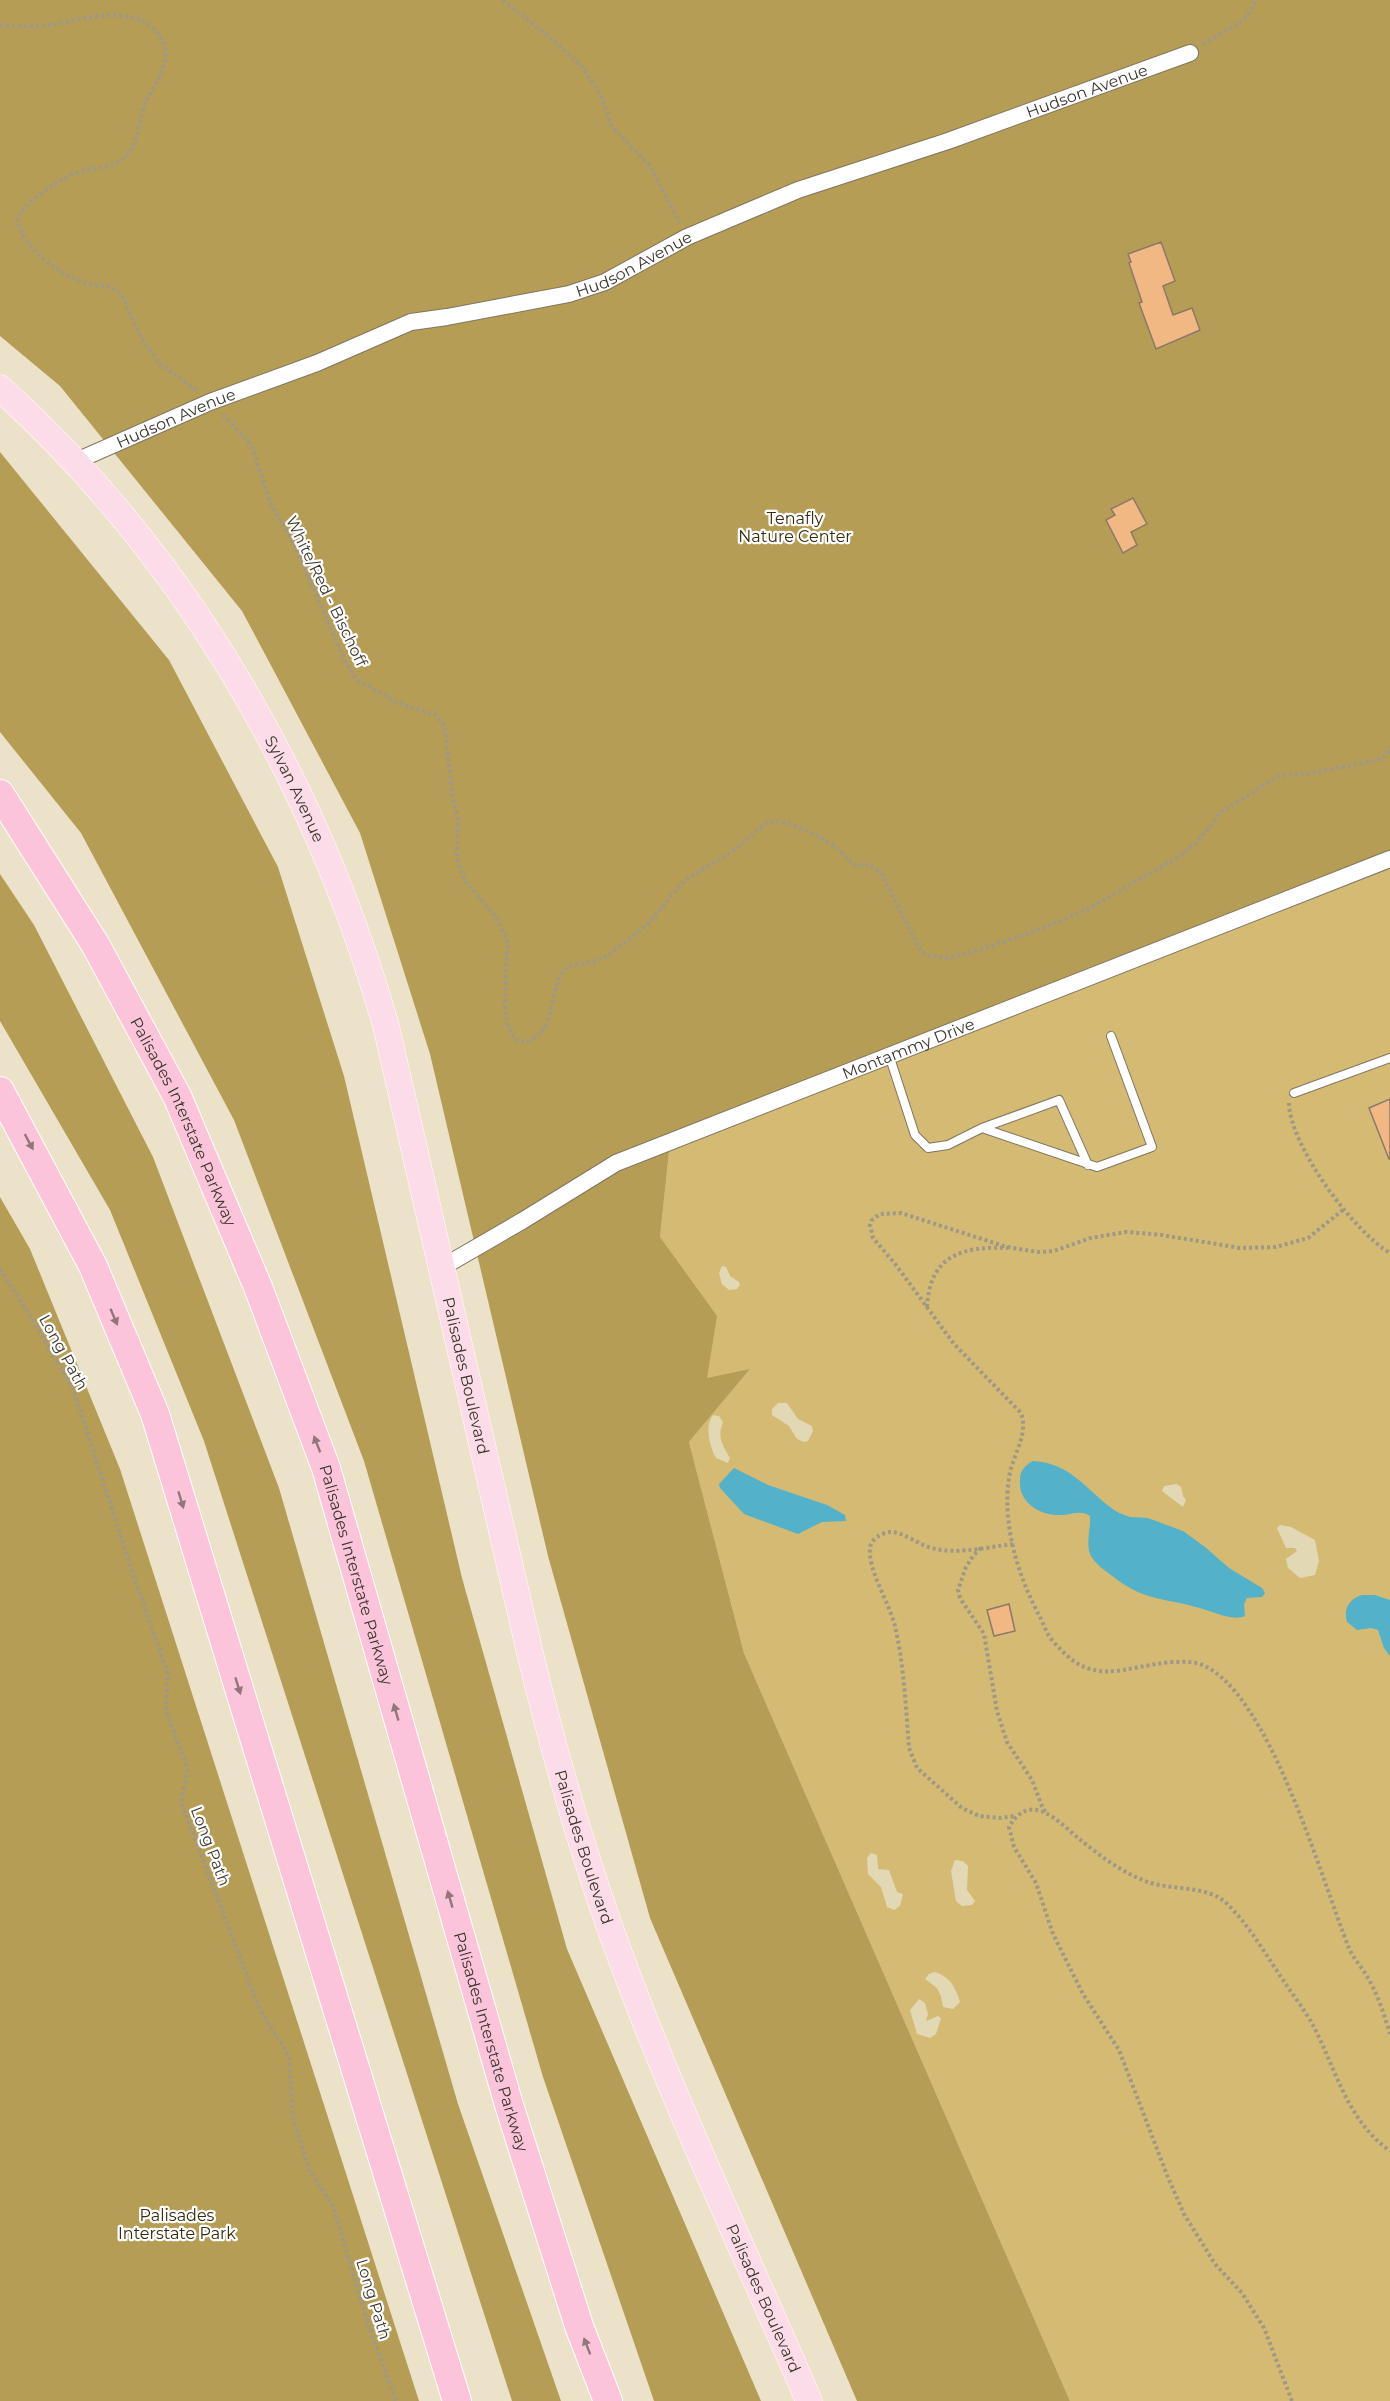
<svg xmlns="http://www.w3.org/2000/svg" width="1390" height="2401" viewBox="0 0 1390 2401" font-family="Montserrat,sans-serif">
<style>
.green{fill:#d4ba73}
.forest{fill:#b69d56}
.sand{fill:#e2d9b4}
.water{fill:#53b1ca}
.building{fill:#f1b883;stroke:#8c7969;stroke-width:1.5}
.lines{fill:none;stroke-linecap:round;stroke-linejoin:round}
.service-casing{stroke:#7f7660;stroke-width:10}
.minor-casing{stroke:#7f7660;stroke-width:18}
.primary-casing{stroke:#fff;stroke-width:27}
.motorway-casing{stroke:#fff;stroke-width:30}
.path{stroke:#9f9886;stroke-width:4;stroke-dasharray:3 3;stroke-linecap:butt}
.service{stroke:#fff;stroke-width:8}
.minor{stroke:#fff;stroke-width:16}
.primary{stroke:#fddce9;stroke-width:26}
.motorway{stroke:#fcc4da;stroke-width:28}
.oneway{fill:#91767a}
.labels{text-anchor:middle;stroke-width:4.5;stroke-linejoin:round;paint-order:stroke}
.street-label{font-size:16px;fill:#39362c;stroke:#fff}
.park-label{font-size:16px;fill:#352a0a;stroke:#fff}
</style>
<rect width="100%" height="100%" fill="#ebe2c9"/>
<path class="green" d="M 1390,859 L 1390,2401 L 1070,2401 L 744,1653 L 689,1442 L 749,1370 L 706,1379 L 660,1237 L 670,1143 Z"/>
<path class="forest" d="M 0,0 L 1390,0 L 1390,859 L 670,1143 L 660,1237 L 717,1316 L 707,1378 L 750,1369 L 689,1442 L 744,1653 L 1070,2401 L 857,2401 L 650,1918 L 548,1556 L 430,1054 L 360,833 L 242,611 L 60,386 L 0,336 Z
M 0,452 L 169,660 L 278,867 L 344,1076 L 462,1578 L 567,1949 L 761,2401 L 654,2401 L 543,2077 L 364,1461 L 234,1120 L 81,833 L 0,732 Z
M 0,874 L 34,925 L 153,1157 L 279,1488 L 458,2104 L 561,2401 L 512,2401 L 204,1441 L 110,1210 L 0,1021 Z
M 0,1197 L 30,1249 L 120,1469 L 419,2401 L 0,2401 Z"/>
<path class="sand" d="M 722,1266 L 726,1267 L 730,1276 L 739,1282 L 740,1285 L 737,1289 L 729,1290 L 722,1284 L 719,1273 Z
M 778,1403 L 787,1403 L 798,1419 L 812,1426 L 813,1431 L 808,1441 L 804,1442 L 797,1439 L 789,1426 L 772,1415 L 772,1409 Z
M 713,1415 L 719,1416 L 723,1422 C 717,1437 722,1444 730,1458 L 728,1463 L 716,1458 C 710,1447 704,1426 713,1415 Z
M 1177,1484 L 1181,1487 L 1183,1496 L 1186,1500 L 1183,1507 L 1162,1491 L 1164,1486 Z
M 1280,1525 L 1291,1527 L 1315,1540 L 1319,1561 L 1315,1575 L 1300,1578 L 1288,1568 L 1286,1559 L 1297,1551 L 1295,1548 L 1286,1548 L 1277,1528 Z
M 871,1853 L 877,1855 L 878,1869 L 889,1870 L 897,1892 L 903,1894 L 900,1906 L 894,1910 L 887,1907 L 881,1887 L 868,1874 L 867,1858 Z
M 955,1860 L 963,1861 L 968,1866 L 967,1890 L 975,1901 L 972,1905 L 962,1906 L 956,1901 L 951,1871 Z
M 934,1972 C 950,1976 956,1988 960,2002 L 953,2009 L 943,2007 L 941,1996 L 937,1988 L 925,1979 L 929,1974 Z
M 919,1999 L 925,2003 L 928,2014 L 926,2021 L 938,2016 L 941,2018 L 936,2034 L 930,2038 L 917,2034 L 910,2010 Z"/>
<path class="water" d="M 1033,1461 C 1074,1463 1089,1495 1119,1513 L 1130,1517 L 1148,1518 L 1183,1531 L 1205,1547 L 1229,1568 L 1262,1588 L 1265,1593 L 1262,1597 L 1247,1598 L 1244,1604 L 1245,1616 C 1232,1622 1210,1610 1196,1607 C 1159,1597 1144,1601 1111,1575 C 1104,1570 1096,1564 1091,1556 C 1085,1545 1091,1528 1090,1516 C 1080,1509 1069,1516 1057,1515 C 1038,1514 1018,1501 1020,1480 C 1020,1471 1025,1465 1033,1461 Z
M 734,1468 L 768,1485 L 827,1505 L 845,1515 L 846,1521 L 822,1522 L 798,1534 L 744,1514 L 720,1488 L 719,1484 Z
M 1362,1595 L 1375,1595 L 1390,1600 L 1390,1656 L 1384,1648 L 1378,1630 L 1371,1628 L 1357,1630 L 1347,1622 C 1343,1609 1349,1599 1362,1595 Z"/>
<path class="building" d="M 1161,242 L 1175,281 L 1163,286 L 1173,315 L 1192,308 L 1200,330 L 1156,349 L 1139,303 L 1142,302 L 1129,263 L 1131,262 L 1128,254 Z
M 1133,498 L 1147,524 L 1131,532 L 1137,545 L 1123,553 L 1106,520 L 1115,515 L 1111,509 Z
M 1390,1099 L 1390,1159 L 1389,1159 L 1369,1108 Z
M 1009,1604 L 1015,1631 L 994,1636 L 987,1610 Z"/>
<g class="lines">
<g class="service-casing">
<path id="service" d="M 889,1055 L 915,1135 L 928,1148 L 948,1145 L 982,1128 L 1097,1167 L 1152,1147 L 1111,1036
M 1294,1093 L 1390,1058
M 982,1128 L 1059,1100 L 1088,1165"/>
</g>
<g class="minor-casing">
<g id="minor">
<path id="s1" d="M 74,462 L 210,402 L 317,363 L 411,322 L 447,317 L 569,294 L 605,282 L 687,237 L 798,190 L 948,141 L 1190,53"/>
<path id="s2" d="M 441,1268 L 522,1221 L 616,1163 L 1390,859"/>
</g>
</g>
<g class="primary-casing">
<g id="primary">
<path id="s3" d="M 0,388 C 187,557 317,784 386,1026 L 529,1649 C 555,1757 585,1863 624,1966 C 679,2114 747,2257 809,2401"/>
</g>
</g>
<g class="motorway-casing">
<g id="motorway">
<path id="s4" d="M 0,794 L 95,944 L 177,1096 L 258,1287 L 326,1468 L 509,2105 L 579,2326 L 608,2401"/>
<path d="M 0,1091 L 93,1266 L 155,1414 L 457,2401"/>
</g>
</g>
<path class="path" d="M 503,0 L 554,41 L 582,67 L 600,93 L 612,127 L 649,165 L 680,223
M 0,25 C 17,27 33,27 50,25 C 74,21 99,13 123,16 C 156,19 176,45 160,76 C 156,85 149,94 145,104 C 137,123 140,144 124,158 C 111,169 91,167 76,173 C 61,178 20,205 17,220 C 25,251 57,272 85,283 C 98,287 111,284 121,294 L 141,337 L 159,363 L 196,390
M 1203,44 L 1244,20 L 1257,0
M 223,415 L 246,439 L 253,450 L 270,502 L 295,546 L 344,660 L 357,680 L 398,703 L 435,715 L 445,727 L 452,795 L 458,819 L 457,853 L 460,869 L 466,882 L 496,917 L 508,943 C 507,963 499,1023 514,1037 C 517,1041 522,1042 526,1041 C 556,1038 551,979 565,969 C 574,962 594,965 608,955 C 620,946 633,937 644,927 C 658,915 667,899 680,886 C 692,873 721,860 737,848 C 749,839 759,826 773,821 C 791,821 823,838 838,849 C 844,854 849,861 856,865 L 869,865 L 881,872 L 921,952 L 929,956 L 948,958 L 963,955 L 1041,929 L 1090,908 L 1180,856 L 1197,842 L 1221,812 L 1279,776 L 1311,773 L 1378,760 L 1387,754 L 1390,747
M 1289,1103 C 1290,1146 1353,1231 1390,1253
M 1343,1210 L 1308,1238 L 1276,1247 L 1240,1248 L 1162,1235 L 1126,1232 L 1091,1238 L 1054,1251 L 1038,1252 L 1007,1247 L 901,1213 L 880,1214 L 872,1220 L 870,1225 L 873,1238 L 896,1265 L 954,1344 L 1021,1413 C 1029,1436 1012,1455 1009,1478 C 1002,1525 1018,1576 1040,1617 C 1044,1625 1047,1635 1053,1641 C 1093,1690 1121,1666 1173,1662 C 1182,1662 1191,1661 1200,1664 C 1269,1689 1322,1882 1349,1948 C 1353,1958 1361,1966 1366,1975 C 1377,1992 1384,2014 1390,2034
M 0,1269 L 40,1332 L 74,1391 L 134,1577 L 168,1673 L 166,1711 L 188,1769 L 181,1802 L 260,2010 L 289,2056 L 293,2118 L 309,2170 L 333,2206 L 367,2321 L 396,2401
M 927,1307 C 930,1255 962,1246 1008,1248
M 1013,1544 C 988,1547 961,1554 936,1549 C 921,1547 903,1531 890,1532 C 881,1533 871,1539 870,1548 C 868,1571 889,1602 895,1626 C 904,1665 906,1708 909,1748 L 917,1768 L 962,1808 L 979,1816 L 1000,1818 L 1015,1816
M 981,1548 L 973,1556 L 966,1567 L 958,1590 L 960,1598 L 984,1634 L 997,1711 L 1007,1742 L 1032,1780 L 1043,1809 L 1046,1812
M 1292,2401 L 1264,2328 L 1242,2293 L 1215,2264 L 1184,2214 L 1167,2175 L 1119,2050 L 1083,1994 L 1053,1934 L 1036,1883 L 1014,1847 L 1009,1827 C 1030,1791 1056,1819 1078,1838 C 1099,1855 1125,1875 1151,1883 C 1174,1890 1207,1886 1225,1902 C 1249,1924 1267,1957 1285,1983 C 1295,1998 1307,2013 1315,2029 C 1337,2073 1348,2121 1390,2151"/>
<use href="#service" class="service"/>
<use href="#minor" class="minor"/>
<use href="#primary" class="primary"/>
<use href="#motorway" class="motorway"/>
</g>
<defs><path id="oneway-solid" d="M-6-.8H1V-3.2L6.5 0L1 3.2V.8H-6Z" transform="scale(1.5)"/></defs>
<g class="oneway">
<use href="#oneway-solid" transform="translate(29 1142) rotate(62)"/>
<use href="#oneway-solid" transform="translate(114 1317) rotate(67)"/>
<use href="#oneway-solid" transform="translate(317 1444) rotate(-111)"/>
<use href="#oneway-solid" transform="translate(181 1500) rotate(73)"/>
<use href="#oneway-solid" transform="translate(238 1686) rotate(73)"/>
<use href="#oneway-solid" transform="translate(396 1712) rotate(-106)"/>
<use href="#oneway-solid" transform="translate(450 1899) rotate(-106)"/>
<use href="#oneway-solid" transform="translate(587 2346) rotate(-111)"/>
</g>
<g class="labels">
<g class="street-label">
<text dy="6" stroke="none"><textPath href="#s1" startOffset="1083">Hudson Avenue</textPath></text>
<text dy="6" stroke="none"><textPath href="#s1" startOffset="597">Hudson Avenue</textPath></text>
<text dy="6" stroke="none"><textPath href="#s1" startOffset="111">Hudson Avenue</textPath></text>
<text transform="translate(327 591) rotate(64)" y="6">White/Red - Bischoff</text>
<text dy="6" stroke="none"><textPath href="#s3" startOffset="501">Sylvan Avenue</textPath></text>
<text dy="6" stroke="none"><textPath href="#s2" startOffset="518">Montammy Drive</textPath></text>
<text dy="6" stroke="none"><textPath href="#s4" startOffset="376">Palisades Interstate Parkway</textPath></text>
<text transform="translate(64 1352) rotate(61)" y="6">Long Path</text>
<text dy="6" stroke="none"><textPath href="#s3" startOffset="1114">Palisades Boulevard</textPath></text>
<text dy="6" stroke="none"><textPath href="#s4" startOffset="862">Palisades Interstate Parkway</textPath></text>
<text transform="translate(211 1846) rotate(69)" y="6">Long Path</text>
<text dy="6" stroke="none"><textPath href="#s3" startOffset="1600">Palisades Boulevard</textPath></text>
<text dy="6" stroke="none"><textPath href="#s4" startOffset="1348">Palisades Interstate Parkway</textPath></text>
<text transform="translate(374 2299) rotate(73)" y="6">Long Path</text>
<text dy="6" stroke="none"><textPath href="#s3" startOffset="2086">Palisades Boulevard</textPath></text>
</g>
<g class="park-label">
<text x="795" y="524">Tenafly<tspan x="795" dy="18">Nature Center</tspan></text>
<text x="177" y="2221">Palisades<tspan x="177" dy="18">Interstate Park</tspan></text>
</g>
</g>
</svg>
